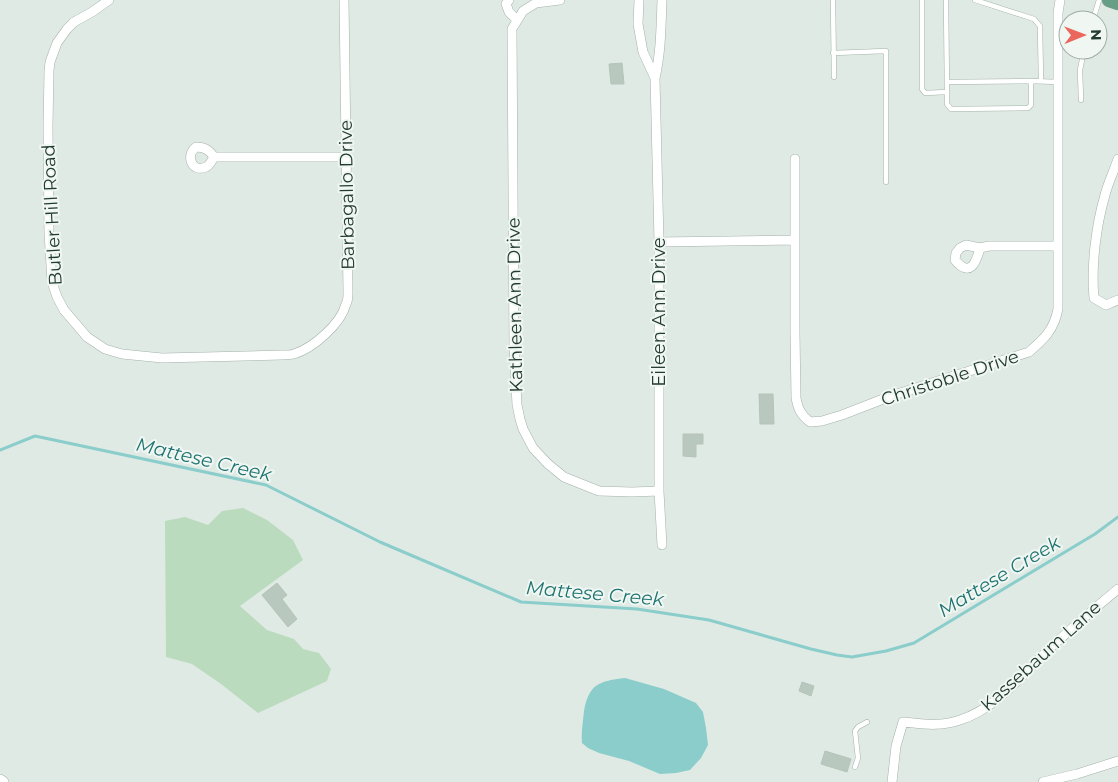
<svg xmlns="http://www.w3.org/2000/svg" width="1118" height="782" viewBox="0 0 1118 782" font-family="Montserrat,sans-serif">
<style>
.green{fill:#badbbd}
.water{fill:#8acdcb}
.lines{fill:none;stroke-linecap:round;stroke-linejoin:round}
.stream{stroke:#8acdcb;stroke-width:3}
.building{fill:#b9c8bf;stroke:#b3c4ba}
.service-casing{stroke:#a3b2aa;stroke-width:5.5}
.minor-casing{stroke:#a3b2aa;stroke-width:10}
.tertiary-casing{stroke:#a3b2aa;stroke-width:12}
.primary-casing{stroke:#bdc4c1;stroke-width:15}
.service{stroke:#fff;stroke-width:4.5}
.minor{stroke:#fff;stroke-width:9}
.tertiary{stroke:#fff;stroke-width:11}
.primary{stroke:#679e86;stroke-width:14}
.labels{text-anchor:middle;stroke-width:4;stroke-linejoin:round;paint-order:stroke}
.street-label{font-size:18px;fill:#223a2f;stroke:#f0f7f3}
.water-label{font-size:19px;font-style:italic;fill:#1f7371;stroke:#f0f7f3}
</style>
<rect width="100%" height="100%" fill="#e0eae4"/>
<path class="green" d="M 243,508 L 267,520 L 293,540 L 303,560 L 240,606 L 267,630 L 294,639 L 303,649 L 319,653 L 331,669 L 327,681 L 258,713 L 221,684 L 192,664 L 166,657 L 165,521 L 185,517 L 208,525 L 222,511 Z"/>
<path class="water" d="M 625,678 L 664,689 L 696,703 L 703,712 L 706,728 L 708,745 L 701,758 L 690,770 L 676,773 L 660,774 L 629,761 L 599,753 L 588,748 L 582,743 C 581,732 583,722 584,711 C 589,684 599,681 625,678 Z"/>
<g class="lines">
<path class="stream" d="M 0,450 L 35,436 L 266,485 L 380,542 L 521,602 L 637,609 L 709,620 L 811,649 L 837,655 L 852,657 L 886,651 L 914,643 L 1095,534 L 1118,517"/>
</g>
<path class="building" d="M 622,63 L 624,84 L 611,84 L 609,64 Z
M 759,394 L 773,394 L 774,424 L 760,424 Z
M 683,434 L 703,434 L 703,444 L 696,444 L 696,457 L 683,456 Z
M 277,583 L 287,595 L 282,599 L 297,619 L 288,627 L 262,595 Z
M 802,682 L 814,686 L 811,696 L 799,691 Z
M 825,751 L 851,759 L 847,772 L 821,764 Z"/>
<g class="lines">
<g class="service-casing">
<path id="service" d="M 833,0 L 834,77
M 922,0 L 922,89 L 925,93 L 947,92 L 947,104 L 951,109 L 1028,108 L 1031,105 L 1031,81 L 1058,82
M 946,0 L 947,92
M 975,0 L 1034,19 L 1040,26 L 1041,81
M 1093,20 L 1099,0
M 833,53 L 886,51 L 886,182
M 947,82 L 1031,81
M 1081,100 L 1080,70 L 1084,50
M 855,767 L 858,758 L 855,731 L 858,727 L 867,722"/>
</g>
<g class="minor-casing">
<path id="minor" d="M 109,0 L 92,12 L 74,22 L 67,29 L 57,43 L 50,62 L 49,71 L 48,126 L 49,233 L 52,282 L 57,297 L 64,310 L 87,337 L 105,349 L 122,354 L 162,358 L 282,355 C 286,355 290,355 294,354 C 313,348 341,324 346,304 C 348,301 348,296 348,293 L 344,0
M 509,0 L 506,4 L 509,12 L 517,20
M 560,0 L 536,3 L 523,11 L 512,29 L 514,346 L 517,405 L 520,419 L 523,429 L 533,448 L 548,464 L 564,477 L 599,491 L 632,492 L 659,491
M 639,0 L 638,24 L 643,52 L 655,78
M 662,0 C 661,27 661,52 655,78 L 659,242 L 659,491 L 662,545
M 214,157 C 212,160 210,165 206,167 C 192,173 185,156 196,147 C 205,147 209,150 214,157 L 346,157
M 795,159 L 795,332 L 796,398 C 798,409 801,415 810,422 L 822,421 L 842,415 L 891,396 L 1029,352 C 1044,339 1054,330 1058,309 L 1058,13 L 1060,0
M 1118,159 C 1114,171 1108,183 1105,195 C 1096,226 1091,266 1094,298 L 1106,305 L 1118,300
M 659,242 L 795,240
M 980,248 C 976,263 970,278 955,260 L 956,253 L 960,248 L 966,245 L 980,248 L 989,246 L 1058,246
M 892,782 L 896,746 L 903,722 C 924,724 939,727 960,720 C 995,709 1020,677 1046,652 C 1069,630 1094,609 1118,589
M 1043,782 L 1077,774 L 1118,761"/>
</g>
<g class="tertiary-casing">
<path id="tertiary" d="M 0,780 L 3,782"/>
</g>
<g class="primary-casing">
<path id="primary" d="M 1109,0 L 1118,3"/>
</g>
<use href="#service" class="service"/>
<use href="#minor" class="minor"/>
<use href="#tertiary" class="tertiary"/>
<use href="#primary" class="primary"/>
</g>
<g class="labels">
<g class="street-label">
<text transform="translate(347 195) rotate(-91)" y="6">Barbagallo Drive</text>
<text transform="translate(52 215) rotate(-93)" y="6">Butler Hill Road</text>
<text transform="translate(515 305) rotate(-91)" y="6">Kathleen Ann Drive</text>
<text transform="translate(659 312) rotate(-90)" y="6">Eileen Ann Drive</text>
<text transform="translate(950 378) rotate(-18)" y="6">Christoble Drive</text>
<text transform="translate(1041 656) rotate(-42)" y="6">Kassebaum Lane</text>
</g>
<g class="water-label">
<text transform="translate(204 459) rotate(13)" y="7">Mattese Creek</text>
<text transform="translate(999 576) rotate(-31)" y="7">Mattese Creek</text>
<text transform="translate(595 593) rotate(5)" y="7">Mattese Creek</text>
</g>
</g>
<g transform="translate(1083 35) rotate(89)"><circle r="24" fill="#f0f7f3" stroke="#9eaba5"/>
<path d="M0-4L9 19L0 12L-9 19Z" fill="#eb665d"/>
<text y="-8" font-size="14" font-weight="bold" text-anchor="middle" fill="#223a2f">N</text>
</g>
</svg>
